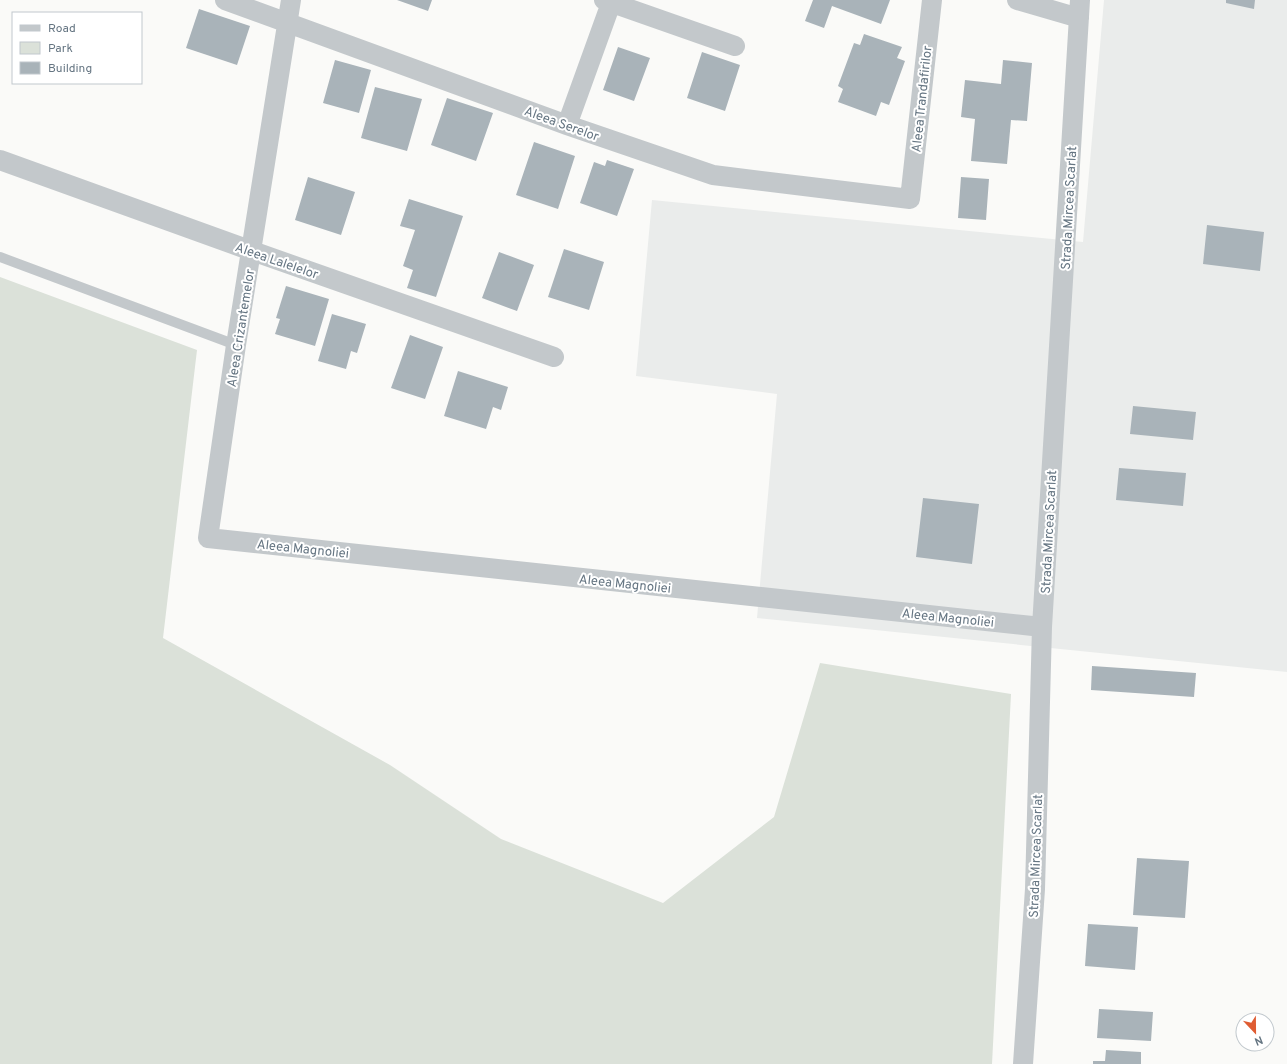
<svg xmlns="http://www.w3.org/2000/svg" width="1287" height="1064" viewBox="0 0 1287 1064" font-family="Overpass,sans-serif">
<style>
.built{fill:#eaeceb}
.green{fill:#dbe1d9}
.building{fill:#a9b3b9}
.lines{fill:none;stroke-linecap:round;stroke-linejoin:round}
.lane{stroke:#c3c8cb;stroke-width:10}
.street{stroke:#c3c8cb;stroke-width:20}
.labels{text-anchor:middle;stroke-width:4;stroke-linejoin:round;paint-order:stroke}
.street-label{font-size:13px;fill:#657582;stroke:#fff}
</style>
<rect width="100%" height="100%" fill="#fafaf8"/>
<path class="built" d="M 1104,0 L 1287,0 L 1287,672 L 757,618 L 777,394 L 636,376 L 652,200 L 1083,242 Z"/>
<path class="green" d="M 0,277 L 197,350 L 163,638 L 390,765 L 501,839 L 663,903 L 774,817 L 820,663 L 1011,694 L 992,1064 L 0,1064 Z"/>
<path class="building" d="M 397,0 L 432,0 L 428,11 Z
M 813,0 L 890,0 L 881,24 L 832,6 L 824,28 L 805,21 Z
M 1226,0 L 1255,0 L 1254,9 L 1226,3 Z
M 199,9 L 250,26 L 237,65 L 186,48 Z
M 864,34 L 902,47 L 897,58 L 905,61 L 889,105 L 881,102 L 876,116 L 838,102 L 843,89 L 838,86 L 854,43 L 860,45 Z
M 618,47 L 650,58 L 634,101 L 603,90 Z
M 702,52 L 740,65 L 725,111 L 687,98 Z
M 335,60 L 371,70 L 359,113 L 323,103 Z
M 1003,60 L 1032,63 L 1027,121 L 1011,120 L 1007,164 L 971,161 L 975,119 L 961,117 L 965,80 L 1001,84 Z
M 375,87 L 422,99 L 407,151 L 361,138 Z
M 447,98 L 493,113 L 476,161 L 431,145 Z
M 534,142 L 575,156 L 558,209 L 516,195 Z
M 607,160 L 634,169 L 617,216 L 580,203 L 594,162 L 605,166 Z
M 308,177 L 355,192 L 341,235 L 295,220 Z
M 961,177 L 989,179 L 986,220 L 958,218 Z
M 409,199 L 463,216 L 436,297 L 407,288 L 413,270 L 403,266 L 415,230 L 400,226 Z
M 1207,225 L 1264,232 L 1260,271 L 1203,264 Z
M 564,249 L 604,262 L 589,310 L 548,297 Z
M 499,252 L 534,265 L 517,311 L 482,298 Z
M 286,286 L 329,299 L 315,346 L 275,334 L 280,319 L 276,318 Z
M 332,314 L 366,324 L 357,353 L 351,351 L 346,369 L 318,361 Z
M 410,335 L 443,347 L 425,399 L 391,388 Z
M 458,371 L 508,387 L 501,410 L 493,407 L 486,429 L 444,416 Z
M 1133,406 L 1196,412 L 1193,440 L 1130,434 Z
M 1119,468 L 1186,473 L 1183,506 L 1116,500 Z
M 923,498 L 979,504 L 972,564 L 916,557 Z
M 1092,666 L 1196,673 L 1194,697 L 1091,690 Z
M 1137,858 L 1189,861 L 1185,918 L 1133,915 Z
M 1088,924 L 1138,927 L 1135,970 L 1085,966 Z
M 1099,1009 L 1153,1012 L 1151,1041 L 1097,1038 Z
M 1106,1050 L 1141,1052 L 1141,1064 L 1093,1064 L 1093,1061 L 1105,1061 Z"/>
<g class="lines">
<path class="lane" d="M 0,257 L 236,345"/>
<path class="street" d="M 225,0 L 567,125 L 713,175 L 910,199 L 932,0
M 291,0 L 236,345 L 208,538 L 1042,627
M 604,0 L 735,46
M 1017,0 L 1079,18
M 567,125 L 611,3
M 0,160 L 252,251 L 554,357
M 1023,1064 L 1035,889 L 1042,627 L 1080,0"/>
</g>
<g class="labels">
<g class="street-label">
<text transform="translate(921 99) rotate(-84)" y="5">Aleea Trandafirilor</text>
<text transform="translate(562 123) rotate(20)" y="5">Aleea Serelor</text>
<text transform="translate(1068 208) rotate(-87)" y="5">Strada Mircea Scarlat</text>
<text transform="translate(277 260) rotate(19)" y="5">Aleea Lalelelor</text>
<text transform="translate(240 328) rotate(-81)" y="5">Aleea Crizantemelor</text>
<text transform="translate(1048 532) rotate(-87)" y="5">Strada Mircea Scarlat</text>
<text transform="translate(303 548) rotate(6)" y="5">Aleea Magnoliei</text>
<text transform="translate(625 583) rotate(6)" y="5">Aleea Magnoliei</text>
<text transform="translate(948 617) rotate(6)" y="5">Aleea Magnoliei</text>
<text transform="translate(1035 856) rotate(-88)" y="5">Strada Mircea Scarlat</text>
</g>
</g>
<rect x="12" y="12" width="130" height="72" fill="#ffffff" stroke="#c1c8cd"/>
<rect x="20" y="25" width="20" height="6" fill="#c3c8cb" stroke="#c1c8cd"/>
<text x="48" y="32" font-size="12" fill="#657582">Road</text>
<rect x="20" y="42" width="20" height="12" fill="#dbe1d9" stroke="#c1c8cd"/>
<text x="48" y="52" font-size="12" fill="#657582">Park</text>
<rect x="20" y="62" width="20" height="12" fill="#a9b3b9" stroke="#c1c8cd"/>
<text x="48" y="72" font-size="12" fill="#657582">Building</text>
<g transform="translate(1255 1032) rotate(158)"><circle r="19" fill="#ffffff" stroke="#c1c8cd"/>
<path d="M0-3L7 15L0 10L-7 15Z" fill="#df5c32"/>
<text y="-6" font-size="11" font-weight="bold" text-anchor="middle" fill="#657582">N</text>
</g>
</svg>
